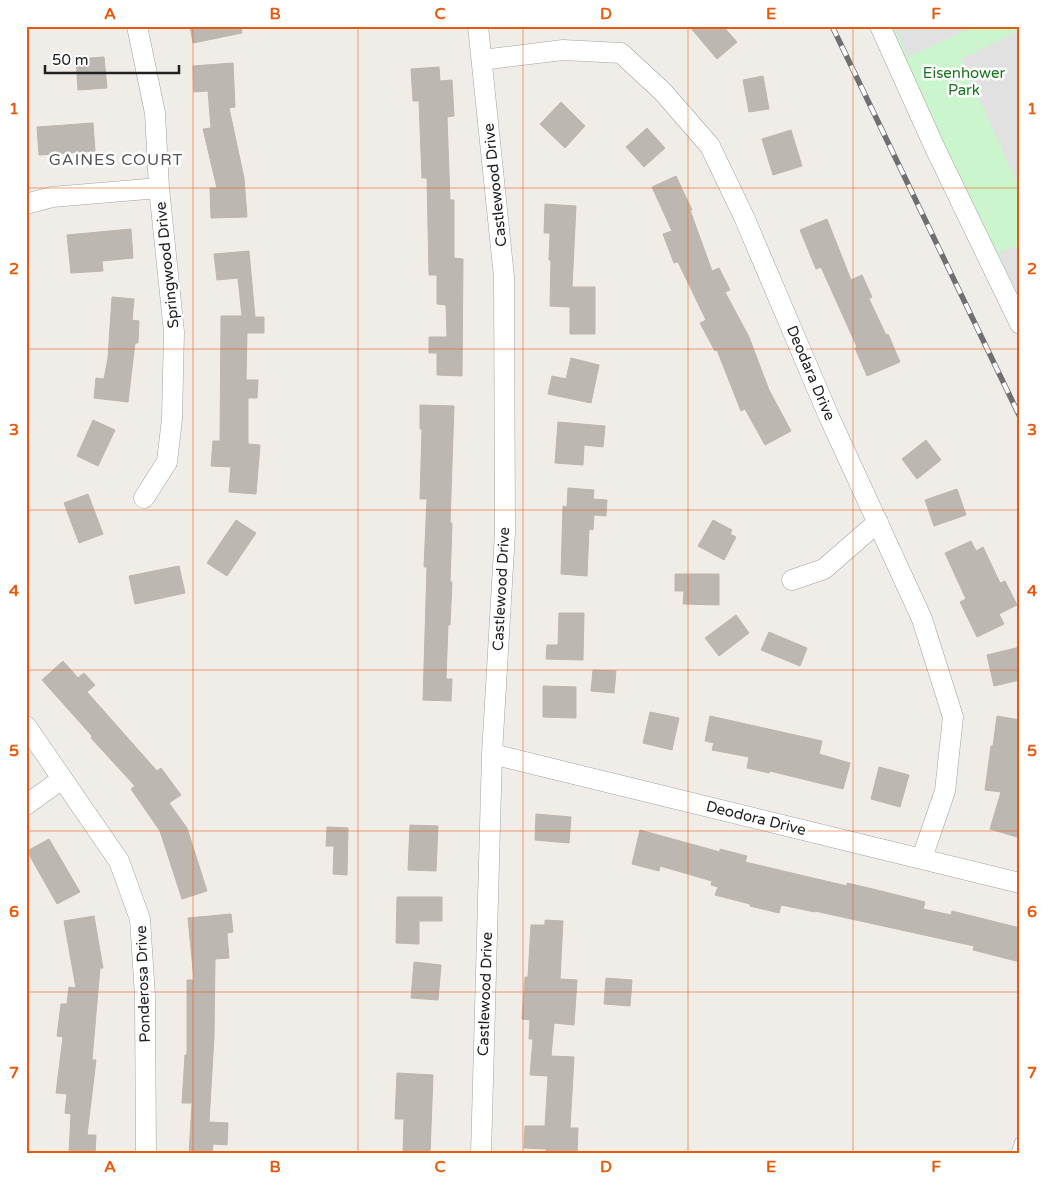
<svg xmlns="http://www.w3.org/2000/svg" width="1046" height="1180" viewBox="0 0 1046 1180" font-family="'Varela Round',sans-serif">
<style>
.park{fill:#caf5cd}
.parking{fill:#e1e1e1}
.building{fill:#bdb7b1;stroke:#c0b5ac}
.lines{fill:none;stroke-linecap:round;stroke-linejoin:round}
.service-casing{stroke:#a2a2a2;stroke-width:11}
.minor-casing{stroke:#a2a2a2;stroke-width:21}
.service{stroke:#fff;stroke-width:10}
.minor{stroke:#fff;stroke-width:20}
.rail-casing{stroke:#6f6f6f;stroke-width:5.5}
.rail{stroke:#fff;stroke-width:4;stroke-dasharray:11;stroke-linecap:butt}
.grid{fill:none;stroke:#e8590c;stroke-width:1;stroke-opacity:0.55}
.labels{text-anchor:middle;stroke-width:5;stroke-linejoin:round;paint-order:stroke}
.park-label{font-size:15px;fill:#17761d;stroke:#fff}
.street-label{font-size:15px;fill:#212121;stroke:#fff}
.neighbourhood-label{font-size:16px;letter-spacing:1px;fill:#545454;stroke:#fff}
.neatline{fill:none;stroke:#e8590c;stroke-width:2}
.grid-label{font-size:16px;text-anchor:middle;font-weight:bold;fill:#e8590c}
</style>
<rect width="100%" height="100%" fill="#f0ede8"/>
<path class="park" d="M 876,26 L 1020,26 L 1020,327 Z"/>
<path class="parking" d="M 894,26 L 976,26 L 908,57 Z
M 1020,30 L 1020,189 L 961,59 Z
M 1020,246 L 1020,301 L 998,252 Z"/>
<path class="building" d="M 190,26 L 241,26 L 242,33 L 193,43 Z
M 689,26 L 723,26 L 737,42 L 717,59 Z
M 104,57 L 107,88 L 78,90 L 76,59 Z
M 233,63 L 235,107 L 229,108 L 244,178 L 247,217 L 211,218 L 210,188 L 217,188 L 203,129 L 211,128 L 208,91 L 194,92 L 193,66 Z
M 439,67 L 440,81 L 452,80 L 454,116 L 447,117 L 450,200 L 454,200 L 454,258 L 463,259 L 462,376 L 437,375 L 437,353 L 429,353 L 429,337 L 447,337 L 446,305 L 437,304 L 437,275 L 429,275 L 427,178 L 422,178 L 419,101 L 413,101 L 411,69 Z
M 763,76 L 769,109 L 749,112 L 743,80 Z
M 561,102 L 585,126 L 565,148 L 540,124 Z
M 93,123 L 95,151 L 39,155 L 37,127 Z
M 647,128 L 665,148 L 644,167 L 626,147 Z
M 791,130 L 802,166 L 773,175 L 762,139 Z
M 676,176 L 692,210 L 690,210 L 712,271 L 719,268 L 730,290 L 725,292 L 749,337 L 769,390 L 791,431 L 765,445 L 745,409 L 741,411 L 717,350 L 715,351 L 700,323 L 706,320 L 678,262 L 674,263 L 663,234 L 672,231 L 652,187 Z
M 545,204 L 576,206 L 572,287 L 595,287 L 595,334 L 570,334 L 570,307 L 550,306 L 551,260 L 549,260 L 550,233 L 544,233 Z
M 827,219 L 851,280 L 862,275 L 872,297 L 869,299 L 886,335 L 888,334 L 900,362 L 867,376 L 855,348 L 857,347 L 821,267 L 816,269 L 800,230 Z
M 131,229 L 133,258 L 102,261 L 103,271 L 71,273 L 67,235 Z
M 249,251 L 255,317 L 264,317 L 264,333 L 247,333 L 246,380 L 258,380 L 257,398 L 248,398 L 248,444 L 260,445 L 256,494 L 229,492 L 231,467 L 211,466 L 213,441 L 220,441 L 221,316 L 242,316 L 238,278 L 217,280 L 214,254 Z
M 112,297 L 134,299 L 132,320 L 139,321 L 138,343 L 135,343 L 128,402 L 94,398 L 96,378 L 104,379 L 108,358 Z
M 571,358 L 599,365 L 591,403 L 548,394 L 552,376 L 566,379 Z
M 420,405 L 454,406 L 450,523 L 452,523 L 450,582 L 452,582 L 450,625 L 448,625 L 446,679 L 452,679 L 451,701 L 423,700 L 427,567 L 424,567 L 427,499 L 420,499 L 422,429 L 420,429 Z
M 93,420 L 115,430 L 98,466 L 77,456 Z
M 558,422 L 605,426 L 603,447 L 584,445 L 583,465 L 555,463 Z
M 926,440 L 941,460 L 917,479 L 902,459 Z
M 568,488 L 594,490 L 593,499 L 607,500 L 606,516 L 594,515 L 593,530 L 589,529 L 587,576 L 561,574 L 563,506 L 567,507 Z
M 957,489 L 966,515 L 934,526 L 925,500 Z
M 88,494 L 103,534 L 79,543 L 64,503 Z
M 236,520 L 256,533 L 227,576 L 207,563 Z
M 713,520 L 732,530 L 730,534 L 736,537 L 724,560 L 698,546 Z
M 971,541 L 976,551 L 983,547 L 1000,583 L 1005,581 L 1017,605 L 999,614 L 1004,624 L 977,637 L 960,602 L 966,599 L 945,553 Z
M 179,566 L 185,593 L 135,604 L 129,576 Z
M 675,574 L 719,574 L 719,605 L 683,604 L 684,591 L 675,591 Z
M 559,613 L 584,613 L 583,660 L 546,659 L 547,645 L 558,645 Z
M 736,615 L 749,633 L 719,656 L 705,638 Z
M 769,632 L 807,648 L 800,666 L 761,650 Z
M 1020,647 L 1020,680 L 994,686 L 987,655 Z
M 63,661 L 78,678 L 84,673 L 95,685 L 87,692 L 157,771 L 161,768 L 181,795 L 169,803 L 187,828 L 207,891 L 182,899 L 160,831 L 131,789 L 135,786 L 91,738 L 92,736 L 42,680 Z
M 593,670 L 616,671 L 614,693 L 591,691 Z
M 543,686 L 576,687 L 576,718 L 543,717 Z
M 650,712 L 679,718 L 672,750 L 643,743 Z
M 710,716 L 822,741 L 819,754 L 850,763 L 843,789 L 770,771 L 769,773 L 747,768 L 749,757 L 712,750 L 714,743 L 705,741 Z
M 997,716 L 1020,720 L 1020,838 L 990,829 L 1001,792 L 985,790 L 991,746 L 993,746 Z
M 879,767 L 909,775 L 900,807 L 871,799 Z
M 536,814 L 571,817 L 569,843 L 535,840 Z
M 410,825 L 438,826 L 436,871 L 408,870 Z
M 327,827 L 348,828 L 347,875 L 333,874 L 334,846 L 326,846 Z
M 640,830 L 720,852 L 720,849 L 747,856 L 745,862 L 847,886 L 847,883 L 877,890 L 925,902 L 923,909 L 951,915 L 952,911 L 1020,928 L 1020,962 L 973,950 L 974,946 L 815,911 L 815,912 L 781,905 L 779,913 L 750,906 L 750,904 L 715,895 L 718,887 L 711,885 L 712,881 L 660,866 L 659,871 L 632,864 Z
M 49,839 L 80,892 L 57,904 L 27,851 Z
M 397,897 L 442,897 L 442,921 L 419,921 L 419,944 L 396,943 Z
M 231,914 L 233,932 L 227,933 L 229,958 L 215,959 L 214,1037 L 209,1122 L 228,1123 L 227,1145 L 213,1144 L 212,1154 L 189,1154 L 192,1103 L 182,1103 L 185,1055 L 187,1055 L 187,980 L 194,980 L 188,918 Z
M 94,916 L 103,968 L 100,968 L 92,1060 L 96,1060 L 87,1135 L 96,1135 L 95,1154 L 69,1154 L 71,1114 L 65,1113 L 67,1094 L 56,1093 L 63,1037 L 57,1036 L 61,1004 L 67,1004 L 69,987 L 76,988 L 64,921 Z
M 545,920 L 563,921 L 560,979 L 577,980 L 574,1025 L 554,1023 L 551,1056 L 574,1057 L 570,1128 L 578,1128 L 577,1154 L 546,1154 L 546,1149 L 524,1148 L 525,1126 L 545,1126 L 548,1076 L 530,1075 L 533,1039 L 529,1039 L 530,1020 L 522,1019 L 525,977 L 528,977 L 531,925 L 545,925 Z
M 414,962 L 441,965 L 438,1000 L 411,998 Z
M 606,978 L 632,980 L 630,1006 L 604,1004 Z
M 397,1073 L 433,1075 L 430,1154 L 403,1154 L 404,1119 L 395,1119 Z"/>
<g class="lines">
<g class="service-casing">
<path id="service" d="M 1016,1154 L 1020,1142"/>
</g>
<g class="minor-casing">
<path id="minor" d="M 137,26 L 155,113 L 159,188 L 174,332 L 172,419 L 167,462 L 144,498
M 478,26 L 504,277 L 505,532 L 492,754 L 481,1154
M 880,26 L 935,148 L 1020,324
M 482,60 L 563,50 L 621,53 L 663,92 L 710,146 L 744,217 L 830,419 L 922,619 L 953,717 L 945,791 L 922,858
M 26,204 L 52,197 L 159,188
M 792,580 L 824,569 L 878,522
M 26,726 L 119,861 L 140,919 L 145,996 L 146,1154
M 492,754 L 1020,883
M 26,805 L 62,779"/>
</g>
<use href="#service" class="service"/>
<use href="#minor" class="minor"/>
<g class="rail-casing">
<path id="rail" d="M 832,26 L 1020,417"/>
</g>
<use href="#rail" class="rail"/>
</g>
<path class="grid" d="M 193,26 L 193,1154M 358,26 L 358,1154M 523,26 L 523,1154M 688,26 L 688,1154M 853,26 L 853,1154M 26,188 L 1020,188M 26,349 L 1020,349M 26,510 L 1020,510M 26,670 L 1020,670M 26,831 L 1020,831M 26,992 L 1020,992"/>
<g class="labels">
<g class="park-label">
<text x="964" y="78">Eisenhower<tspan x="964" dy="17">Park</tspan></text>
</g>
<g class="street-label">
<text transform="translate(495 185) rotate(-96)" y="5">Castlewood Drive</text>
<text transform="translate(167 265) rotate(-96)" y="5">Springwood Drive</text>
<text transform="translate(811 373) rotate(67)" y="5">Deodara Drive</text>
<text transform="translate(501 589) rotate(-87)" y="5">Castlewood Drive</text>
<text transform="translate(756 818) rotate(14)" y="5">Deodora Drive</text>
<text transform="translate(143 984) rotate(-92)" y="5">Ponderosa Drive</text>
<text transform="translate(485 994) rotate(-88)" y="5">Castlewood Drive</text>
</g>
<g class="neighbourhood-label">
<text x="116" y="165">GAINES COURT</text>
</g>
</g>
<rect width="1046" height="1180" fill="none" stroke="#ffffff" stroke-width="55"/>
<path d="M45 65v8h134v-8" fill="none" stroke="#212121" stroke-width="2.5"/>
<text x="52" y="65" font-size="15" fill="#212121" stroke="#ffffff" stroke-width="4" paint-order="stroke">50 m</text>
<rect x="28" y="28" width="990" height="1124" class="neatline"/>
<g class="grid-label">
<text x="110" y="19">A</text>
<text x="275" y="19">B</text>
<text x="440" y="19">C</text>
<text x="606" y="19">D</text>
<text x="771" y="19">E</text>
<text x="936" y="19">F</text>
<text x="14" y="114">1</text>
<text x="1032" y="114">1</text>
<text x="14" y="274">2</text>
<text x="1032" y="274">2</text>
<text x="14" y="435">3</text>
<text x="1032" y="435">3</text>
<text x="14" y="596">4</text>
<text x="1032" y="596">4</text>
<text x="14" y="756">5</text>
<text x="1032" y="756">5</text>
<text x="14" y="917">6</text>
<text x="1032" y="917">6</text>
<text x="14" y="1078">7</text>
<text x="1032" y="1078">7</text>
<text x="110" y="1172">A</text>
<text x="275" y="1172">B</text>
<text x="440" y="1172">C</text>
<text x="606" y="1172">D</text>
<text x="771" y="1172">E</text>
<text x="936" y="1172">F</text>
</g>
</svg>
